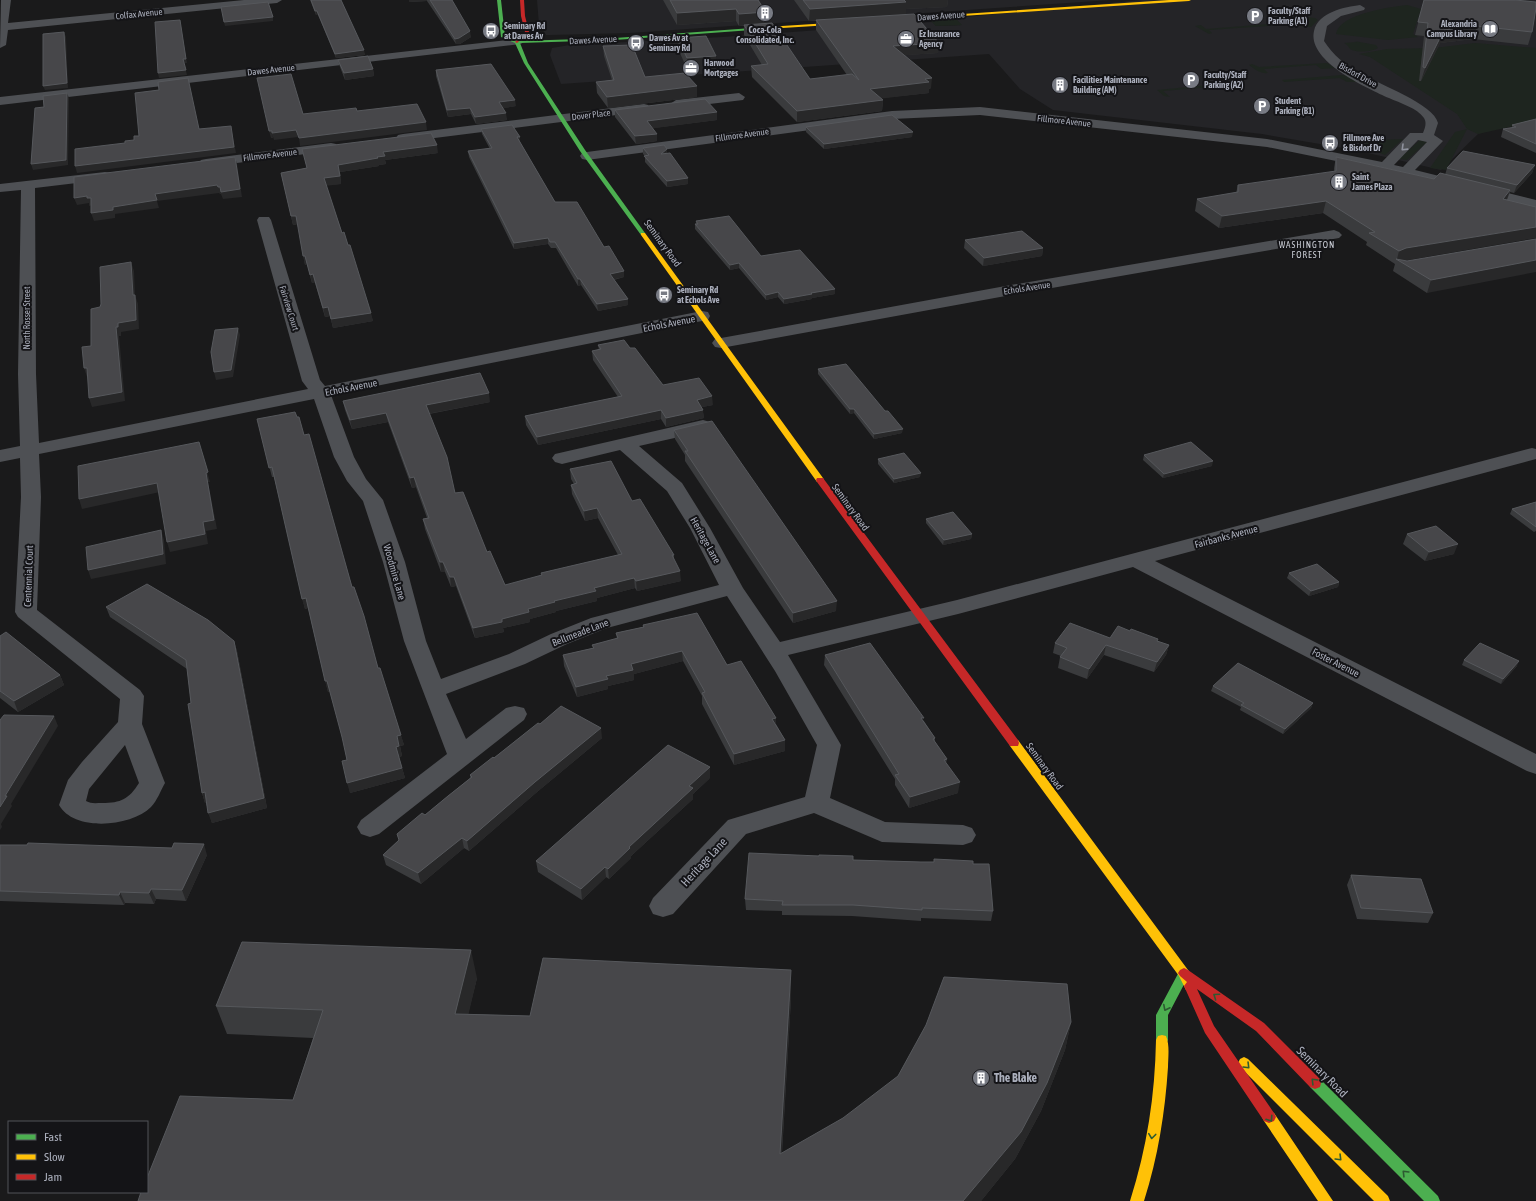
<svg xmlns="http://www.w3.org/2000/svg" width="1536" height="1201" viewBox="0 0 1536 1201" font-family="'Asap Condensed',sans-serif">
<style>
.built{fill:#242427}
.green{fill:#1e251f}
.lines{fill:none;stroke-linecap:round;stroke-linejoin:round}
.street{fill:#4e5054;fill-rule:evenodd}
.fast{fill:#4caf50;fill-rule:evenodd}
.slow{fill:#ffc107;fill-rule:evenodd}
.jam{fill:#c62828;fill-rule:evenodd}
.wall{fill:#3a3b3d}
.shaded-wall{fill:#282829}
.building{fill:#47474a;stroke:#56585c}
.oneway{stroke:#8f929d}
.oneway2{stroke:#2d5a31}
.labels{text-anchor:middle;stroke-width:4;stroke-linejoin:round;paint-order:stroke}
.far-poi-label{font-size:9px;font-weight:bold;fill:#abafbc;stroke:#141417;text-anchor:start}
.far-street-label{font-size:9px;fill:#abafbc;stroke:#141417}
.far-neighbourhood-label{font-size:9px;letter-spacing:1px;fill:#cccfd8;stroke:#141417}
.street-label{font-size:10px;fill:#abafbc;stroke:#141417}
.near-street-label{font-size:12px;fill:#abafbc;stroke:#141417}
.near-poi-label{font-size:12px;font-weight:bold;fill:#abafbc;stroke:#141417;text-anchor:start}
</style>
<rect width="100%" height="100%" fill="#1a1a1b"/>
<path class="built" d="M 537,0 L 1111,0 L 630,33 L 550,35 L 546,35 L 539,25 Z
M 1142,0 L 1536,0 L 1536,117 L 1509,123 L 1478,134 L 1441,170 L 1355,150 L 1262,134 L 1053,110 L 1020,89 L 989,54 L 561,84 L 550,55 L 552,48 L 570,45 L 723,37 L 901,24 L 933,22 L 936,26 L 961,25 L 955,18 Z"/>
<path class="green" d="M 1407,5 L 1421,9 L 1413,34 L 1418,37 L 1388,40 L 1336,34 C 1339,14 1390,7 1407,5 Z
M 1306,17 L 1315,18 L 1318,20 L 1311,27 L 1303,27 L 1297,24 L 1209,30 L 1212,33 L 1209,34 L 1195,26 L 1201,25 L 1206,29 L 1309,21 Z
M 955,18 L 962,25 L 936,26 L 930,20 Z
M 1354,41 L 1376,45 L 1378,48 C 1372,52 1357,53 1350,49 C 1350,49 1348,45 1344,43 L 1357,42 Z
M 1475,43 L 1536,48 L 1536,121 L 1478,134 L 1467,129 L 1446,170 L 1430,168 L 1455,132 L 1467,129 L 1457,114 L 1370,57 L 1359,54 L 1387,49 L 1434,48 Z
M 1327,63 L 1335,68 L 1321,69 L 1316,65 L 1264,69 L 1268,73 C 1260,74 1255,69 1249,65 L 1252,64 L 1259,67 Z
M 1342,75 L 1349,76 L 1357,82 L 1347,82 L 1340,78 L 1284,82 L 1282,80 Z
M 1230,83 L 1237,85 L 1163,91 L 1170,97 L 1164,96 L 1157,90 Z
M 1403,139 L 1385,155 L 1365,147 L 1365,144 L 1375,140 Z
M 1420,140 L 1427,142 L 1407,160 L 1399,159 Z"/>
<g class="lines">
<path class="street" d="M 1,0 L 11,0 L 8,23 L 244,0 L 282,0 L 277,3 L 8,30 L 6,45 L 0,48 Z
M 1360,5 L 1365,8 L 1364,10 L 1341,16 L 1327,26 L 1324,41 C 1333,55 1345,65 1360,73 C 1378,84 1434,104 1438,123 L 1434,135 L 1443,141 L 1415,170 L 1536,200 L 1536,208 L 1385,171 L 1267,147 L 980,115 L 892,119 L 587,160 L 582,159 L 580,156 L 582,153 L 587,152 L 892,111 L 980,107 L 1267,139 L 1382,162 L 1410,133 L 1423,133 C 1425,128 1427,123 1424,118 C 1417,108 1400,103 1389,98 C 1367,88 1307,61 1314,31 C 1318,12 1345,7 1360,5 ZM 1418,140 L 1427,142 L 1403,167 L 1394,165 Z
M 517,39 L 521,40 L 523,42 L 521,44 L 0,105 L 0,97 Z
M 739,93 L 745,97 L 743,100 L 676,108 L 670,104 L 676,100 Z
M 644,104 L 648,105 L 650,108 L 648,111 L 403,142 L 398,141 L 396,138 L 398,135 L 403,134 Z
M 331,143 L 336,144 L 338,147 L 336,150 L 206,167 L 201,166 L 199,163 L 201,160 L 206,159 Z
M 105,172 L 110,173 L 112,176 L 110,179 L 35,188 L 36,374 L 39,443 L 308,389 L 302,381 L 257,220 L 259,217 L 269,217 L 271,220 L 320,380 L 325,386 L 702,311 L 708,312 L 710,316 L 708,320 L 702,321 L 331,395 L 354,457 L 366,479 L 383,500 L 405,562 L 426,641 L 441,679 L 509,654 L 551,634 L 591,618 L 719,585 L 690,528 L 667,491 L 620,450 L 562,464 L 555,462 L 552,458 L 555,454 L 703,420 L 710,422 L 712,426 L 710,430 L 639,446 L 682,483 L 710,528 L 743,588 L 780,642 L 957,600 L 1532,448 L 1536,449 L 1536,459 L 1155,561 L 1536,754 L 1536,774 L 1527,771 L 1133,567 L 958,614 L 788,655 L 841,745 L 830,798 L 885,822 L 963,825 L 972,828 L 976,835 L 972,842 L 963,845 L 882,842 L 814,813 L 746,834 L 673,914 L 663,917 L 653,914 L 649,906 L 653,898 L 728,820 L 805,797 L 817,745 L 775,671 L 727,596 L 607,628 L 567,644 L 525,664 L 446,694 L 466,739 L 506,708 L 515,706 L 524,708 L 527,714 L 524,720 L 379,834 L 370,837 L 361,834 L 357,827 L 361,820 L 447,754 L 404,641 L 383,562 L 363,501 L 347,481 L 334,457 L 314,399 L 39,454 L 41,497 L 37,610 L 140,690 L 144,696 L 142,724 L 165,783 C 161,790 157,801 151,807 C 131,827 74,832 59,805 L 68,780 L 82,762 L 118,722 L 120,699 L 18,617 L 15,612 L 21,497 L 20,458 L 0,462 L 0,450 L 20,446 L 18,374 L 21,190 L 0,192 L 0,184 ZM 125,745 L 139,783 C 129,799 121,803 102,803 C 96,803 91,804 86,801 L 89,789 Z
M 1334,230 L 1339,232 L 1342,235 L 1339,238 L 1011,295 L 721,348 L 715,347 L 712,343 L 715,339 L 721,338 L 1011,285 Z"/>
<path class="fast" d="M 497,0 L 501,0 L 505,36 L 517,41 L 615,38 L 752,28 L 754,29 L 752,30 L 615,40 L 520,43 L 528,63 L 585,150 L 645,233 L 645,235 L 641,235 L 580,151 L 524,63 L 515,43 L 501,37 Z
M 1184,968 L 1188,970 L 1190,973 L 1168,1015 L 1168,1040 L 1166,1044 L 1162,1045 L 1158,1044 L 1156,1040 L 1156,1015 L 1180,970 Z
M 1315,1077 L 1320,1079 L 1438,1196 L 1440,1201 L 1424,1201 L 1310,1087 L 1309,1083 L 1310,1079 Z"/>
<path class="slow" d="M 1169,0 L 1191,0 L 1189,1 L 888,21 L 886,20 L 888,19 Z
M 845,22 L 847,24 L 752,30 L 750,29 L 752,28 Z
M 641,233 L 645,233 L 823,478 L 824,480 L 823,482 L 817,482 L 641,235 Z
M 1014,739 L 1018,740 L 1188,970 L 1196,986 L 1194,990 L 1190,991 L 1186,990 L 1179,976 L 1010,746 L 1009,743 L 1010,740 Z
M 1162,1035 L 1166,1036 C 1170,1045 1168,1058 1168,1067 C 1165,1113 1158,1157 1144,1201 L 1130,1201 C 1147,1148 1155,1095 1156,1040 L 1158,1036 Z
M 1244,1057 L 1248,1059 L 1388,1196 L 1390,1201 L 1374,1201 L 1240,1067 L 1238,1063 L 1240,1059 Z
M 1269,1111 L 1274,1113 L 1333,1201 L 1318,1201 L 1264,1121 L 1262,1117 L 1264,1113 Z"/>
<path class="jam" d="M 520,0 L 524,0 L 525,16 L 529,32 L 517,43 L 515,42 L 525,32 L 521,16 Z
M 817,478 L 823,478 L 1018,740 L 1019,743 L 1018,746 L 1010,746 L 817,482 L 816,480 Z
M 1184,968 L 1188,970 L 1264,1023 L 1320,1079 L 1321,1083 L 1320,1087 L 1315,1089 L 1310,1087 L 1256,1031 L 1197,989 L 1214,1026 L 1274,1113 L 1276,1117 L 1274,1121 L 1269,1123 L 1264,1121 L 1205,1033 L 1184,986 L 1187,982 L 1180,976 L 1178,973 L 1180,970 Z"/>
</g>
<path class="wall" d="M 310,0 L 341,0 L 365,55 L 336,58 L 318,15 L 316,15 Z
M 409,0 L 452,0 L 471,37 L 460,44 L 456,44 L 427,1 L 409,2 Z
M 663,0 L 758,0 L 766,12 L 766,23 L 810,79 L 847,75 L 816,30 L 816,21 L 809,21 L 794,0 L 948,0 L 947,7 L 906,9 L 906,14 L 939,43 L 938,53 L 905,55 L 931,88 L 929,89 L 929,93 L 881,98 L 883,100 L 882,111 L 797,122 L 752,77 L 751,66 L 762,65 L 744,35 L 744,26 L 739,26 L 736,21 L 677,25 Z
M 1424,0 L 1532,32 L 1528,45 L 1473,39 L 1440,43 L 1421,81 L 1419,81 L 1424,36 L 1415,35 Z
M 678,38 L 717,69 L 688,71 L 679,51 Z
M 603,46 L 645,77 L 697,97 L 608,108 L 597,93 L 596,82 L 612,80 L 604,56 Z
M 338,60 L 373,69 L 374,76 L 345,80 L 340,67 Z
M 436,70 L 516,106 L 503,108 L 507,120 L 476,124 L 471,114 L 448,117 L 436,76 Z
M 615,110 L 717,120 L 653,128 L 657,141 L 636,144 L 615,117 Z
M 1536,119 L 1536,153 L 1501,137 L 1503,129 L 1512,128 L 1512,125 Z
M 806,127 L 912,137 L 824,149 L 806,132 Z
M 481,129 L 520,137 L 520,142 L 555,202 L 604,247 L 624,271 L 624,277 L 614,280 L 628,299 L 628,305 L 598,311 L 581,285 L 578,286 L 556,248 L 551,248 L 548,244 L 514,249 L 469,157 L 468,151 L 490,149 L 482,134 Z
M 643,148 L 667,153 L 688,178 L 688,184 L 667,187 L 645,162 L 645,156 L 643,154 Z
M 302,149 L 438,153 L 385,160 L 386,164 L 379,165 L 379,166 L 340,172 L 341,184 L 326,185 L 342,233 L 348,245 L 373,321 L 333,328 L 330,316 L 325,317 L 315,283 L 312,283 L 307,264 L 305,265 L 298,224 L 293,225 L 281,173 L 307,168 Z
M 1336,157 L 1434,179 L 1445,175 L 1447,168 L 1535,165 L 1532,173 L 1514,193 L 1510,192 L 1507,200 L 1404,260 L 1407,261 L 1536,239 L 1427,293 L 1393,271 L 1395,264 L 1366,245 L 1367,242 L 1323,213 L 1219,228 L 1195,211 L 1197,199 L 1236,193 L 1238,185 L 1334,172 L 1334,168 Z
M 696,221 L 761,256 L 835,289 L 835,294 L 812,298 L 812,299 L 784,304 L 778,297 L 766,300 L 739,268 L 730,270 L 695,229 L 695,224 L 696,224 Z
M 965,240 L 1043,248 L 1042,256 L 983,266 L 964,248 Z
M 598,345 L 630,348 L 663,385 L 713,405 L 702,407 L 704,418 L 666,427 L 661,419 L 538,445 L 526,425 L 525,416 L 618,397 L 593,360 L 592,351 L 599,350 Z
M 818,369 L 885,411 L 902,433 L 874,439 L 854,413 L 850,414 L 818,374 Z
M 343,401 L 490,402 L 429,414 L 455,493 L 505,585 L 542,576 L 541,573 L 618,555 L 598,518 L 585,521 L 572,494 L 571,485 L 574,484 L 571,479 L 570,469 L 632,501 L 674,555 L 674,560 L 681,581 L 637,591 L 635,588 L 597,598 L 597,601 L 556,611 L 556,612 L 530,619 L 530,622 L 503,628 L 504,632 L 475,638 L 456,586 L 451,587 L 445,572 L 441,572 L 425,529 L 423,519 L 427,518 L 416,487 L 412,488 L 388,422 L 352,429 L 345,410 Z
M 297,417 L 304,435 L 378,668 L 404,745 L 400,746 L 402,756 L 399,757 L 405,778 L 350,793 L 347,760 L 343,739 L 330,691 L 328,692 L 308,608 L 305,609 L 274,477 L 272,477 L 257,419 Z
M 674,430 L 836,611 L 793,623 L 685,461 L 685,455 L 675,439 Z
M 1144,455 L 1212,466 L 1163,478 L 1143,460 Z
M 878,459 L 920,477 L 894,483 L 878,464 Z
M 1536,502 L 1536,531 L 1534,532 L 1510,514 L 1512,509 Z
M 926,519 L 972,534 L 971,539 L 943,545 L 926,523 Z
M 1407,534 L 1454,554 L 1425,561 L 1403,544 Z
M 1289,573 L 1339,582 L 1338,587 L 1309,596 L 1287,578 Z
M 106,607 L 234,641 L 237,651 L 267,808 L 212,823 L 206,803 L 205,803 L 202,793 L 187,669 L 110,617 Z
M 643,625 L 727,665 L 776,718 L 776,724 L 785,740 L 785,751 L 734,765 L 702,704 L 702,696 L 683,661 L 634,674 L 634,680 L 608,686 L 608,689 L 577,697 L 564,666 L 563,655 L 593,648 L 592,645 L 617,639 L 616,633 L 643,627 Z
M 0,636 L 60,675 L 64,685 L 18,712 L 0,698 Z
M 1110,638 L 1157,641 L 1169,645 L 1166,655 L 1154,672 L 1104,655 L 1087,679 L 1058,668 L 1060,657 L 1061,656 L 1053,653 L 1055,643 Z
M 825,655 L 924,721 L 935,738 L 935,742 L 947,759 L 946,763 L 958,793 L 909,808 L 895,785 L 895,779 L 824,665 Z
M 1464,660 L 1517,666 L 1501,684 L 1462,665 Z
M 1213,686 L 1313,703 L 1311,708 L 1283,734 L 1240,710 L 1241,707 L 1211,691 Z
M 540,724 L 602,738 L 537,792 L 469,851 L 464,848 L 421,884 L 386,865 L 383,855 L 399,840 L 397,834 L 425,815 L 470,778 L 470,775 Z
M 710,778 L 693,794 L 693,799 L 631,856 L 631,858 L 609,879 L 606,877 L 582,900 L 538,872 L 536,861 Z
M 0,845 L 207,855 L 186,901 L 156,899 L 154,904 L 125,903 L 124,905 L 0,901 Z
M 934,859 L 973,864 L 993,911 L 991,921 L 921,918 L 921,921 L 852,916 L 782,915 L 782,911 L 746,910 L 745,899 L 853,860 L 921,862 L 934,862 Z
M 1351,875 L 1433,913 L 1428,923 L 1357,919 L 1347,885 Z
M 477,978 L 468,1014 L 530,1016 L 791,999 L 782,1153 L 1071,1022 L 1065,1050 L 1041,1111 L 1015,1159 L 981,1201 L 138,1201 L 293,1100 L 313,1038 L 227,1034 L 216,1006 Z"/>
<path class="shaded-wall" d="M 409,0 L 427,0 L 427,1 L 409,2 Z
M 902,0 L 948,0 L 947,7 L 906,9 L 906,15 L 809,21 L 810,9 Z
M 736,9 L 736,21 L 677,25 L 677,13 Z
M 315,11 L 317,11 L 318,15 L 316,15 Z
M 766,12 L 766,24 L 739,26 L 739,14 Z
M 273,17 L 273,21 L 225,26 L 224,22 Z
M 180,20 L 187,63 L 184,63 L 187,75 L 159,78 L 158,73 L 183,59 Z
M 1477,26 L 1473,39 L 1440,43 L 1421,81 L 1425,68 L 1444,30 Z
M 470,31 L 471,37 L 460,44 L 456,44 L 455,39 Z
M 64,32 L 66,37 L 68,88 L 45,90 L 43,86 Z
M 939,43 L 938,53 L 893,56 L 893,46 Z
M 364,50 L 365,55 L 336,58 L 335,54 Z
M 716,56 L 717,69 L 688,71 L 687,58 Z
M 373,69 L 374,76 L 345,80 L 344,73 Z
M 932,78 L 931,88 L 929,89 L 929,93 L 869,100 L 870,89 Z
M 697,86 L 697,97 L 608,108 L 607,97 Z
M 67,93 L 69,98 L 68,165 L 33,170 L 31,164 Z
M 515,100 L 516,106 L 500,109 L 499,102 Z
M 883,100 L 882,111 L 797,122 L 797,111 Z
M 470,108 L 471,114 L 448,117 L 447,110 Z
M 717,112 L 717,120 L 648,129 L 647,121 Z
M 506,113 L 507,120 L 476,124 L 475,117 Z
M 426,122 L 427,130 L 300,146 L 299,138 Z
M 231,126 L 236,153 L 77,173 L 75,166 Z
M 296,130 L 298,137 L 274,140 L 272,133 Z
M 269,131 L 272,131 L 273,138 L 271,138 Z
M 913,132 L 912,137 L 824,149 L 824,144 Z
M 657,134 L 657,141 L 636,144 L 635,136 Z
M 517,137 L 520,137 L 520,142 Z
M 437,145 L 438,153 L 385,160 L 386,164 L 379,165 L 379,166 L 340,172 L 341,184 L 325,186 L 324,178 L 338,165 L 377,157 L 383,152 Z
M 667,149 L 667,155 L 661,154 Z
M 235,157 L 237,164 L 242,197 L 223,199 L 221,194 L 220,194 L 219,193 L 157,201 L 159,208 L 115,214 L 115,218 L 94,221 L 91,213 L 155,194 Z
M 1535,165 L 1532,173 L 1514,193 L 1517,185 Z
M 688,178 L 688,184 L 667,187 L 667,181 Z
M 1510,190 L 1506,202 L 1503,199 Z
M 87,196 L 91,198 L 93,205 L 89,206 L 89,203 L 77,205 L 74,198 Z
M 1326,201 L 1323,213 L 1219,228 L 1222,216 Z
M 291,216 L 296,216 L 298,224 L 293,225 Z
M 1536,227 L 1536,238 L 1403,261 L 1397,259 L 1399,251 L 1406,248 Z
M 548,238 L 548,244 L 514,249 L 514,243 Z
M 1043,248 L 1042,256 L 983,266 L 984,258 Z
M 303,256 L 305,256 L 307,264 L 305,265 Z
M 1536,260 L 1536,272 L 1427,293 L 1431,280 Z
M 131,262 L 134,271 L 135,295 L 138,304 L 139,329 L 121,332 L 121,336 L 119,336 L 125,401 L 92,407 L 89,398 L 116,327 L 133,295 Z
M 739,263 L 739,268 L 730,270 L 730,265 Z
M 624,271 L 624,277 L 611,280 L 610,274 Z
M 313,274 L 315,283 L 312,283 L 310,275 Z
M 578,279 L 580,279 L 581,285 L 578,286 Z
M 835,289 L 835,294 L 812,298 L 812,299 L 784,304 L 784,299 L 811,293 Z
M 778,292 L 778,297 L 766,300 L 766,295 Z
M 628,299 L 628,305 L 598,311 L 597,304 Z
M 328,307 L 330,316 L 325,317 L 323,308 Z
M 371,313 L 373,321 L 333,328 L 331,319 Z
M 238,328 L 240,335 L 233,377 L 216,380 L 214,372 Z
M 84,368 L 87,368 L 90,377 L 87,377 Z
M 489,393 L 490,402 L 427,414 L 426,405 Z
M 712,396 L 713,405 L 697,408 L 697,400 Z
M 850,409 L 854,409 L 854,413 L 850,414 Z
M 661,410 L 661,419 L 538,445 L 537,437 Z
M 703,410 L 704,418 L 666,427 L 666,418 Z
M 386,413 L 388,422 L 352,429 L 350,420 Z
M 903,429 L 902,433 L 874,439 L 874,434 Z
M 199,442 L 210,482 L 208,482 L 217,529 L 206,531 L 208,544 L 170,552 L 167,542 Z
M 1213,461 L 1212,466 L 1163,478 L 1164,474 Z
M 921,473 L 920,477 L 894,483 L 894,479 Z
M 414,477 L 416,487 L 412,488 L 410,478 Z
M 157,483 L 160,492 L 82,509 L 79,499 Z
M 597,508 L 598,518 L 585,521 L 584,511 Z
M 161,530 L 164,540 L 166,564 L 91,579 L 88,570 Z
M 972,534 L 971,539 L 943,545 L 944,540 Z
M 1458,544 L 1454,554 L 1425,561 L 1429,552 Z
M 440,562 L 443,562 L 445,572 L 441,572 Z
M 680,571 L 681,581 L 637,591 L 636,581 Z
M 450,577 L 454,577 L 456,586 L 451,587 Z
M 634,578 L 635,588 L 597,598 L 597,601 L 556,611 L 556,612 L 530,619 L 530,622 L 503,628 L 504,632 L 475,638 L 473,628 L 528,609 L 594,588 Z
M 1339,582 L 1338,587 L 1309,596 L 1311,591 Z
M 306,598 L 308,608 L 305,609 L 302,599 Z
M 837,601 L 836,611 L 793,623 L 793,613 Z
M 234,641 L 237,651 L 267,808 L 212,823 L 208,813 Z
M 1106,645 L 1104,655 L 1087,679 L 1089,669 Z
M 1169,645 L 1166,655 L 1154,672 L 1157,662 Z
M 682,651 L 683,661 L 634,674 L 634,680 L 608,686 L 608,689 L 577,697 L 576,687 L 606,676 L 631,664 Z
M 1519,661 L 1517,666 L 1501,684 L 1503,679 Z
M 60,675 L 64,685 L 18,712 L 14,701 Z
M 325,681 L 327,681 L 330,691 L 328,692 Z
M 1313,703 L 1311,708 L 1283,734 L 1285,729 Z
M 54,716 L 58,726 L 11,804 L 12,806 L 1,824 L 2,827 L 0,830 L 0,807 L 5,796 Z
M 776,718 L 776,728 L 772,719 Z
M 601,728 L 602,738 L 537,792 L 469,851 L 467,841 L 535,782 Z
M 401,735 L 404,745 L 400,746 L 402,756 L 399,757 L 396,747 L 397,736 Z
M 785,740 L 785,751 L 734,765 L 734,754 Z
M 710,767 L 710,778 L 693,794 L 693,799 L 631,856 L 631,858 L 609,879 L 608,869 L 629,847 L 689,786 Z
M 402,768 L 405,778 L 350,793 L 347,783 Z
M 960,782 L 958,793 L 909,808 L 910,797 Z
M 205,792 L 209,803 L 205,803 L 202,793 Z
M 462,838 L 464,848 L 421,884 L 418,873 Z
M 204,844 L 207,855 L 186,901 L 182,890 Z
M 605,867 L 606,877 L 582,900 L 581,889 Z
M 151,889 L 156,899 L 154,904 L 149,893 Z
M 120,892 L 125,903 L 124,905 L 119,895 Z
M 471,950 L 477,978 L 462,1042 L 455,1014 Z
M 791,970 L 791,999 L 780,1181 L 780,1154 Z
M 1071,1022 L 1065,1050 L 1041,1111 L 1015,1159 L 981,1201 L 963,1201 Z"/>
<path class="building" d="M 311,0 L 341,0 L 364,50 L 335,54 L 317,11 L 315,11 Z
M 430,0 L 452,0 L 470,31 L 459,38 L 455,39 Z
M 670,0 L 758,0 L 766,12 L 739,14 L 736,9 L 677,13 Z
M 803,0 L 904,0 L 906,2 L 810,9 Z
M 1424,0 L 1515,0 L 1536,2 L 1536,8 L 1532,32 L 1477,26 L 1444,30 L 1425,68 L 1423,67 L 1428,23 L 1418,22 Z
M 268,2 L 273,17 L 224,22 L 221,7 Z
M 914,14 L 939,43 L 893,46 L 932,78 L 925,79 L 929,82 L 870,89 L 883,100 L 797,111 L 751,66 L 768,64 L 744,25 L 772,23 L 810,79 L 852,74 L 859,80 L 816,20 Z
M 180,20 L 186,59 L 183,59 L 186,70 L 158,73 L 155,22 Z
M 64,32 L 67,83 L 43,86 L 43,34 Z
M 706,36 L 716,56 L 687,58 L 678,38 Z
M 632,45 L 645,77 L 685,73 L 697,86 L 607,97 L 596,82 L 614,80 L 603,46 Z
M 368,56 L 373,69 L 344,73 L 338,60 Z
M 491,64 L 515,100 L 499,102 L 506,113 L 475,117 L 470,108 L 447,110 L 436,70 Z
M 291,74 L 303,114 L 356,108 L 357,111 L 417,104 L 426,122 L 299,138 L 296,130 L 272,133 L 272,131 L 269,131 L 257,78 Z
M 188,78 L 199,129 L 231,126 L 234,147 L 75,166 L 75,149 L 125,143 L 125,141 L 134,140 L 134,136 L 139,136 L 135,93 L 159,90 L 158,82 Z
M 67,93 L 66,160 L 31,164 L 35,108 L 44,107 L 43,96 Z
M 705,99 L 717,112 L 647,121 L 657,134 L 635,136 L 615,110 Z
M 892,115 L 913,132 L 824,144 L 806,127 Z
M 1536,119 L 1536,144 L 1503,129 L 1516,127 L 1512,125 Z
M 512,125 L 520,137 L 517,137 L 555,202 L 577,202 L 604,247 L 609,246 L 624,271 L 610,274 L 628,299 L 597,304 L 580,279 L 578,279 L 555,242 L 550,242 L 548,238 L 514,243 L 468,151 L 492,148 L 481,129 Z
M 431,133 L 437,145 L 383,152 L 385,156 L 377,157 L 378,158 L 338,165 L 340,176 L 324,178 L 342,233 L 344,232 L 348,245 L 350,245 L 371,313 L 331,319 L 328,307 L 323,308 L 313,274 L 310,275 L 305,256 L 303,256 L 296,216 L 291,216 L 281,173 L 307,168 L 302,149 Z
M 664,145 L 667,149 L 661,154 L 670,153 L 688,178 L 667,181 L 644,156 L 649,155 L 643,148 Z
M 1463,151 L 1535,165 L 1517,185 L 1447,168 Z
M 235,157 L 240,189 L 221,192 L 220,187 L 218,187 L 217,185 L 155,194 L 157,200 L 113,207 L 113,210 L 91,213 L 91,198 L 87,198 L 87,196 L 74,198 L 74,177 Z
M 1336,157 L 1434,179 L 1440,173 L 1510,190 L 1503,199 L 1536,207 L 1536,227 L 1406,248 L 1399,251 L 1369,233 L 1375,232 L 1326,201 L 1222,216 L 1197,199 L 1238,192 L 1238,185 L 1336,171 Z
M 729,216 L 761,256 L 800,250 L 835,289 L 811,293 L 812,294 L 784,299 L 778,292 L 766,295 L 739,263 L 730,265 L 695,224 L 698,224 L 696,221 Z
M 1022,231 L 1043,248 L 984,258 L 965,240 Z
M 1536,239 L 1536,260 L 1431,280 L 1396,259 L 1407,261 Z
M 131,262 L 133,295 L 135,295 L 136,320 L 118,323 L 118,327 L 116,327 L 122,392 L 89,398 L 87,368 L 84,368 L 82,347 L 91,346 L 91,309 L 100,307 L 101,304 L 100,267 Z
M 238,328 L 231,370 L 214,372 L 211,352 L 215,330 Z
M 624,340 L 630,348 L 635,348 L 663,385 L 699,378 L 712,396 L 697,400 L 703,410 L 666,418 L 661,410 L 537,437 L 525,416 L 622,396 L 592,351 L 601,349 L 598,345 Z
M 846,364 L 885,411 L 888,411 L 903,429 L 874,434 L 854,409 L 850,409 L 818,369 Z
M 480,373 L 489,393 L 426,405 L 447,457 L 455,493 L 463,492 L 487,552 L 490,551 L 505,585 L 542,575 L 541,573 L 622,554 L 597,508 L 584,511 L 571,485 L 577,483 L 570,469 L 611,461 L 632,501 L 640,499 L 674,555 L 672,555 L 680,571 L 636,581 L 634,578 L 594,588 L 596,591 L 554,601 L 555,602 L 528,609 L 529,612 L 502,619 L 502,622 L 473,628 L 454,577 L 450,577 L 443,562 L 440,562 L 423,519 L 429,518 L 414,477 L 410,478 L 386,413 L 350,420 L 343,401 Z
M 295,412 L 297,417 L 299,417 L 304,435 L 309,434 L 352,587 L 354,587 L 364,616 L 378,668 L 380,668 L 401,735 L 397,736 L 399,746 L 396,747 L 402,768 L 347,783 L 342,761 L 347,760 L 342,737 L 327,681 L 325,681 L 306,598 L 302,599 L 272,467 L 269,468 L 257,419 Z
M 712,421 L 837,601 L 793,613 L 685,451 L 688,451 L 674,430 Z
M 199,442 L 208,472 L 206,473 L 214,520 L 203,522 L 205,534 L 167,542 L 157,483 L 79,499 L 78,466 Z
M 1191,442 L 1213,461 L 1164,474 L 1144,455 Z
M 904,453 L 921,473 L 894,479 L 878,459 Z
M 1536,502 L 1536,527 L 1512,509 Z
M 953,512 L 972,534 L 944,540 L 926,519 Z
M 1436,526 L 1458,544 L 1429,552 L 1407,534 Z
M 161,530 L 163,554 L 88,570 L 86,547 Z
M 1317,564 L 1339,582 L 1311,591 L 1289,573 Z
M 147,584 L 208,620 L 234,641 L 264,798 L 208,813 L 205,792 L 202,793 L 188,704 L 191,703 L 186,660 L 106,607 Z
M 697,613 L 727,665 L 741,661 L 776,718 L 772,719 L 785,740 L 734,754 L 702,693 L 705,692 L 682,651 L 631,664 L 633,670 L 606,676 L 608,679 L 576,687 L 563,655 L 594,648 L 592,645 L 618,638 L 616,633 L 644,627 L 643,625 Z
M 1070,623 L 1110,638 L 1118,626 L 1130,631 L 1131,629 L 1158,639 L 1157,641 L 1169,645 L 1157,662 L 1106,645 L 1089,669 L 1060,657 L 1067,648 L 1055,643 Z
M 6,632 L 60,675 L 14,701 L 0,691 L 0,636 Z
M 870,643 L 924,718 L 921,718 L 935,738 L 933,739 L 947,759 L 944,760 L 960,782 L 910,797 L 895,775 L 899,774 L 825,655 Z
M 1480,643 L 1519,661 L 1503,679 L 1464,660 Z
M 1238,663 L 1313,703 L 1285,729 L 1241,705 L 1244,703 L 1213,686 Z
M 561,706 L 601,728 L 535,782 L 467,841 L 462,838 L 418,873 L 383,855 L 399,840 L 397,834 L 422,813 L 425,815 L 448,796 L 472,777 L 470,775 L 493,757 L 494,758 L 538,723 L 540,724 Z
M 4,715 L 54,716 L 5,796 L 7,796 L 0,807 L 0,720 Z
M 668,745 L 710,767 L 689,786 L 693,788 L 629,847 L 630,848 L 608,869 L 605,867 L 581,889 L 536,861 Z
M 28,843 L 172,848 L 174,843 L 204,844 L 182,890 L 151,889 L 149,893 L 120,892 L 119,895 L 0,891 L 0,845 L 27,845 Z
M 749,853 L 819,856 L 819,855 L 853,856 L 853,860 L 921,862 L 934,862 L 934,859 L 973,861 L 973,864 L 989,864 L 993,911 L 922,908 L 922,910 L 853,905 L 782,905 L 783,901 L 745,899 Z
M 1351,875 L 1421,879 L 1433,913 L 1361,908 Z
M 242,942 L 471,950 L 455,1014 L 530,1016 L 543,958 L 791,970 L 780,1154 L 843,1118 L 898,1076 L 926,1025 L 944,977 L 1067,984 L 1071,1022 L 1047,1083 L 1021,1132 L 963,1201 L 138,1201 L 141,1192 L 147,1192 L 147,1178 L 180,1096 L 293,1100 L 323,1010 L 216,1006 Z"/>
<defs><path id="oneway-chevron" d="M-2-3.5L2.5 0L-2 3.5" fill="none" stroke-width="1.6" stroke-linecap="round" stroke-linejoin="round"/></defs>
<use class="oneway" href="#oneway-chevron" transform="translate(1404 148) rotate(136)"/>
<g class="oneway2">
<use href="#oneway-chevron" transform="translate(1216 996) rotate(-145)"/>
<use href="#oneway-chevron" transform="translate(1166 1008) rotate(117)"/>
<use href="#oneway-chevron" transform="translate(1247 1066) rotate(45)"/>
<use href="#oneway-chevron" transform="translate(1314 1081) rotate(-135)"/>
<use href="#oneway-chevron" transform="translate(1270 1119) rotate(56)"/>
<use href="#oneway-chevron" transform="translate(1152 1136) rotate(97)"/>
<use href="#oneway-chevron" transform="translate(1339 1158) rotate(45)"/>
<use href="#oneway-chevron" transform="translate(1405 1173) rotate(-135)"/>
</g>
<defs>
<g id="building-disc" transform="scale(0.9)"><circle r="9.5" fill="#787b84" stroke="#141417"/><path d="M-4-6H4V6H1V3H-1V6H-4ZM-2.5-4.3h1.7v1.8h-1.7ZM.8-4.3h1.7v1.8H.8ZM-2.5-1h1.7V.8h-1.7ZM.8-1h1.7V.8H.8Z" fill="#fff"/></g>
<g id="parking-disc" transform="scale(0.9)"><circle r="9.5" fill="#787b84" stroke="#141417"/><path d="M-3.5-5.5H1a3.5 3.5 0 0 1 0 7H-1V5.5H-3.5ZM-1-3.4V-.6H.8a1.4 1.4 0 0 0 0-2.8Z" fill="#fff"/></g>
<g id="library-disc" transform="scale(0.9)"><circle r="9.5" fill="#787b84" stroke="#141417"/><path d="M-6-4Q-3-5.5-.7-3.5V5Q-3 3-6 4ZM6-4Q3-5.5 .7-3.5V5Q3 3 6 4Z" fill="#fff"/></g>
<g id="bus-disc" transform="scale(0.9)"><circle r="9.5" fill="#787b84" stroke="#141417"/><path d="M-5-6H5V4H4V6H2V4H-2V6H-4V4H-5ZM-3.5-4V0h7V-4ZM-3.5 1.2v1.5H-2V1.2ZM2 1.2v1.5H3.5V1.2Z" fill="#fff"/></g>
<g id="office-disc" transform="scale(0.9)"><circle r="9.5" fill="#787b84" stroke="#141417"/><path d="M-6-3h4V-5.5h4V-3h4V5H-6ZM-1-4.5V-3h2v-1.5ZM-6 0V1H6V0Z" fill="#fff"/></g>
</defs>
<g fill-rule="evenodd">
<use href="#building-disc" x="765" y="13"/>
<use href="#parking-disc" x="1255" y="16"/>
<use href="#library-disc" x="1490" y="29"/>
<use href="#bus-disc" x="491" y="31"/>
<use href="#office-disc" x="906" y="39"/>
<use href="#bus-disc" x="636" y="43"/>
<use href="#office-disc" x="691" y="68"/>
<use href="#parking-disc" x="1191" y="80"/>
<use href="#building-disc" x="1060" y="85"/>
<use href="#parking-disc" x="1262" y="106"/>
<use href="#bus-disc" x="1330" y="143"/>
<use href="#building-disc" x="1339" y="182"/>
<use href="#bus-disc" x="664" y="295"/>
<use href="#building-disc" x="981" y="1078"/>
</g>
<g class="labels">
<g class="far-poi-label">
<text x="1268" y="14">Faculty/Staff<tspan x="1268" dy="10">Parking (A1)</tspan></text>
<text x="1477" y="27" text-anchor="end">Alexandria<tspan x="1477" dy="10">Campus Library</tspan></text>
<text x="504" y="29">Seminary Rd<tspan x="504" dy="10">at Dawes Av</tspan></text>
<text x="765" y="33" text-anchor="middle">Coca-Cola<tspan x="765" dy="10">Consolidated, Inc.</tspan></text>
<text x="919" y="37">Ez Insurance<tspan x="919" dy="10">Agency</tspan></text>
<text x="649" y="41">Dawes Av at<tspan x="649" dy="10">Seminary Rd</tspan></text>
<text x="704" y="66">Harwood<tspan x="704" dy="10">Mortgages</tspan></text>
<text x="1204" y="78">Faculty/Staff<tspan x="1204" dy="10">Parking (A2)</tspan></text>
<text x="1073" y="83">Facilities Maintenance<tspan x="1073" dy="10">Building (AM)</tspan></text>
<text x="1275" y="104">Student<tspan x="1275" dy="10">Parking (B1)</tspan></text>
<text x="1343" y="141">Fillmore Ave<tspan x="1343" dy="10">&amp; Bisdorf Dr</tspan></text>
<text x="1352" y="180">Saint<tspan x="1352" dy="10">James Plaza</tspan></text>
<text x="677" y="293">Seminary Rd<tspan x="677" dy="10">at Echols Ave</tspan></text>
</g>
<g class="far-street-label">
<text transform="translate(139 14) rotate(-6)" y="3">Colfax Avenue</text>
<text transform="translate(941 16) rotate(-4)" y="3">Dawes Avenue</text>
<text transform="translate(593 40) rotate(-3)" y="3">Dawes Avenue</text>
<text transform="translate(271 70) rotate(-6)" y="3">Dawes Avenue</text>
<text transform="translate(1358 75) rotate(29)" y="3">Bisdorf Drive</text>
<text transform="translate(591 115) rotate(-7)" y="3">Dover Place</text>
<text transform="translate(1064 121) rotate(6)" y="3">Fillmore Avenue</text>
<text transform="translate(742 135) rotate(-8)" y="3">Fillmore Avenue</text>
<text transform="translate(270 155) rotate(-7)" y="3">Fillmore Avenue</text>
<text transform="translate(1027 288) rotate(-9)" y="3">Echols Avenue</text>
<text transform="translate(289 308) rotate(73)" y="3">Fairview Court</text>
<text transform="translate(27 318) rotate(-90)" y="3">North Rosser Street</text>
</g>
<g class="far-neighbourhood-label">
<text x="1307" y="248">WASHINGTON<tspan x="1307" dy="10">FOREST</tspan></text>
</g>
<g class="street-label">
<text transform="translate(663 243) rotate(54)" y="4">Seminary Road</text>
<text transform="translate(669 323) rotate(-11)" y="4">Echols Avenue</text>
<text transform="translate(351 387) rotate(-11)" y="4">Echols Avenue</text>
<text transform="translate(851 507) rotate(54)" y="4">Seminary Road</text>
<text transform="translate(1226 536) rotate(-15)" y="4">Fairbanks Avenue</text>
<text transform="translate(706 540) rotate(61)" y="4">Heritage Lane</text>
<text transform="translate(395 572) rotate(74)" y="4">Woodmire Lane</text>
<text transform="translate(28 576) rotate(-88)" y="4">Centennial Court</text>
<text transform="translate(580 632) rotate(-21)" y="4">Bellmeade Lane</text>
<text transform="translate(1336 662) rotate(27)" y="4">Foster Avenue</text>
<text transform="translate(1045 766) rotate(54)" y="4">Seminary Road</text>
</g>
<g class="near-street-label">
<text transform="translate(704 862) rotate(-47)" y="4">Heritage Lane</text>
<text transform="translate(1322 1072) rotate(45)" y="4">Seminary Road</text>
</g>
<g class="near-poi-label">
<text x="994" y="1082">The Blake</text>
</g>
</g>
<rect x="8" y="1121" width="140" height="72" fill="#141417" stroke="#505259"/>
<rect x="16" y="1134" width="20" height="6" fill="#4caf50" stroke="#505259"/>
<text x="44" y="1141" font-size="12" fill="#abafbc">Fast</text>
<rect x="16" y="1154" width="20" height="6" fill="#ffc107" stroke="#505259"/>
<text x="44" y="1161" font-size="12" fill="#abafbc">Slow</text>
<rect x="16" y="1174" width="20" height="6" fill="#c62828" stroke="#505259"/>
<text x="44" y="1181" font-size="12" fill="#abafbc">Jam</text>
</svg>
